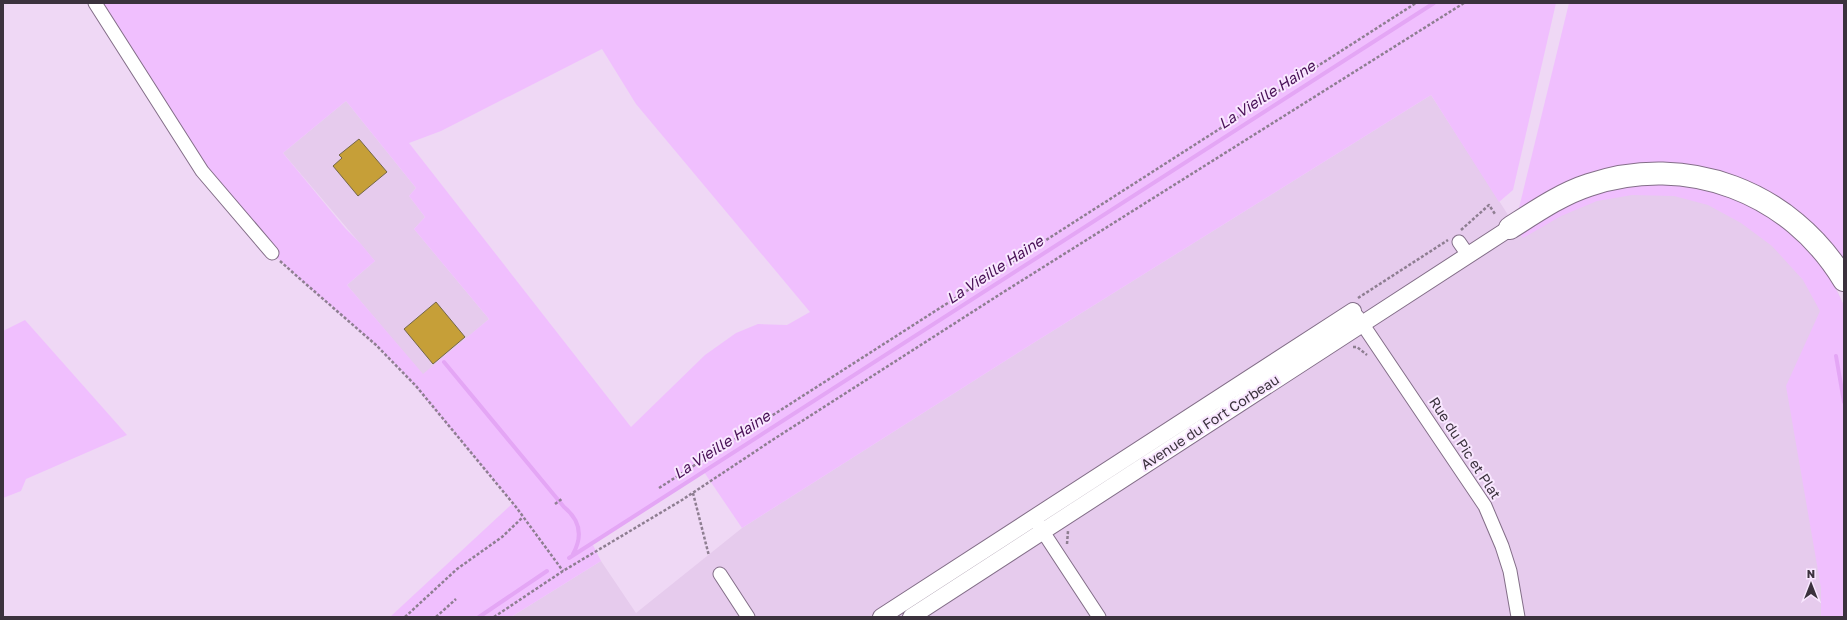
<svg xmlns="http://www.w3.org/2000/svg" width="1847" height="620" viewBox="0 0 1847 620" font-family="'Golos Text',sans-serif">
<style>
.built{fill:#e6cbed}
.green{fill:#f0bffe;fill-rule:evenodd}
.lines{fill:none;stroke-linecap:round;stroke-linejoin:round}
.stream{stroke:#e4a6f5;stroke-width:4}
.building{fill:#c69f38;stroke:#736649}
.minor-casing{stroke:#836e88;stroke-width:15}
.tertiary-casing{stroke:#836e88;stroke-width:18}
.motorway-casing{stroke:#836e88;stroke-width:24}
.path{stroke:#8e7e91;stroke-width:2.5;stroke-dasharray:3 2;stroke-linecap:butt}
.minor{stroke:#fff;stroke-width:13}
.tertiary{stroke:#fff;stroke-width:16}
.motorway{stroke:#fff;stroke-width:22}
.labels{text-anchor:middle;stroke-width:4;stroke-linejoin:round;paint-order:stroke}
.street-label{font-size:14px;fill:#3b323d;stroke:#f9e7ff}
.water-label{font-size:15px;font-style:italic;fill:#481056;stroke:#f9e7ff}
</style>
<rect width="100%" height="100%" fill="#efd8f5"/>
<path class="built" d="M 1431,95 L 1519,232 L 1582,198 L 1692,186 L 1837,290 L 1844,306 L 1844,617 L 511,617 L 601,561 L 636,613 L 742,528 L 1035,342 Z
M 346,101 L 416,188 L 409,196 L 425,217 L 414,229 L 489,319 L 423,375 L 347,285 L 375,261 L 283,153 Z"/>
<path class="green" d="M 95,3 L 1556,3 L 1513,190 L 1499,202 L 1431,95 L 1035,342 L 742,528 L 704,472 L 592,543 L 601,561 L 511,617 L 390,617 L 513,503 L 403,372 L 376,345 L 299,278 L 272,253 L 202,171 ZM 602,49 L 636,104 L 810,312 L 787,325 L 758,324 L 736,333 L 705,355 L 631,427 L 409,143 L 441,131 ZM 346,101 L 416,188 L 409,196 L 425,217 L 414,229 L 489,319 L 423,374 L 347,285 L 375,261 L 361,244 L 345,228 L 283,153 Z
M 1569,3 L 1844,3 L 1844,266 L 1821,237 L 1676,166 L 1517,216 Z
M 1649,184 C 1663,185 1678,184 1692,186 C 1699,187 1707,190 1715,193 C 1773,209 1820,250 1844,306 L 1844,617 L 1821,617 L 1821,588 L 1786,386 L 1820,311 L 1803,280 L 1772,246 L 1741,223 L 1708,205 L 1674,196 L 1632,195 L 1597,201 L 1561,216 L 1523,238 L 1519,232 L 1582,198 L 1617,188 Z
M 25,320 L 127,435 L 26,479 L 21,491 L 3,498 L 3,331 Z"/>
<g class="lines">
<path class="stream" d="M 1836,356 L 1844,402
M 444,362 L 564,507 C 580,520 583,536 573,554
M 569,558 L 1434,3
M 479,617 L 547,571"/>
</g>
<path class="building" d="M 359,139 L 387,172 L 358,196 L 333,166 L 342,158 L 339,155 Z
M 436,302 L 465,337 L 433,364 L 404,329 Z"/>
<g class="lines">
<g class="minor-casing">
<path id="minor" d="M 95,3 L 202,171 L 272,253
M 1459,242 L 1468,255
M 1357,316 L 1485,506 L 1502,546 L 1510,571 L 1518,617
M 1034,518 L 1099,617
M 720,574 L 748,617"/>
</g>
<g class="tertiary-casing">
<path id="tertiary" d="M 881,617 L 1353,311
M 911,617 L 1510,228"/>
</g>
<g class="motorway-casing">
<path id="motorway" d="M 1510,228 C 1535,212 1561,194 1589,185 C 1687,152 1791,192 1844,280"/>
</g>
<path class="path" d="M 1461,230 L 1489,205 L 1495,214
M 280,261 L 299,278 L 376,345 L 416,386 L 516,507 L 563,571
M 1358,298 L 1448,240
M 1353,347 L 1357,347 L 1367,355
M 659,488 L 1416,3
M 693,493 L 709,556
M 555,504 L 563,498
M 1067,544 L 1068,531
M 405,617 L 457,569 L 502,537 L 523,517
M 436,617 L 456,599
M 494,617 L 563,571 L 682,500 L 774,439 L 1002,293 L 1464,3"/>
<use href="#minor" class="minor"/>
<use href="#tertiary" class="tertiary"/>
<use href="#motorway" class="motorway"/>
</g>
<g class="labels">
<g class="street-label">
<text transform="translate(1210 422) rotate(-33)" y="5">Avenue du Fort Corbeau</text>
<text transform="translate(1465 448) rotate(57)" y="5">Rue du Pic et Plat</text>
</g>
<g class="water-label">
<text transform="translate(1267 95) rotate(-33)" y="5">La Vieille Haine</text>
<text transform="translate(995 270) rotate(-33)" y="5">La Vieille Haine</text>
<text transform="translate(722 445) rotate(-33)" y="5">La Vieille Haine</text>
</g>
</g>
<rect width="1847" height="620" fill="none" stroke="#3b323d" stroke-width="8"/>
<g transform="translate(1811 584)" stroke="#f9e7ff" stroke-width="3" paint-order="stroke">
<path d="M0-3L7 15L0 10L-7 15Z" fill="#3b323d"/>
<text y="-6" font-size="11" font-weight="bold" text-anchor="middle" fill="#3b323d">N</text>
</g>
</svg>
